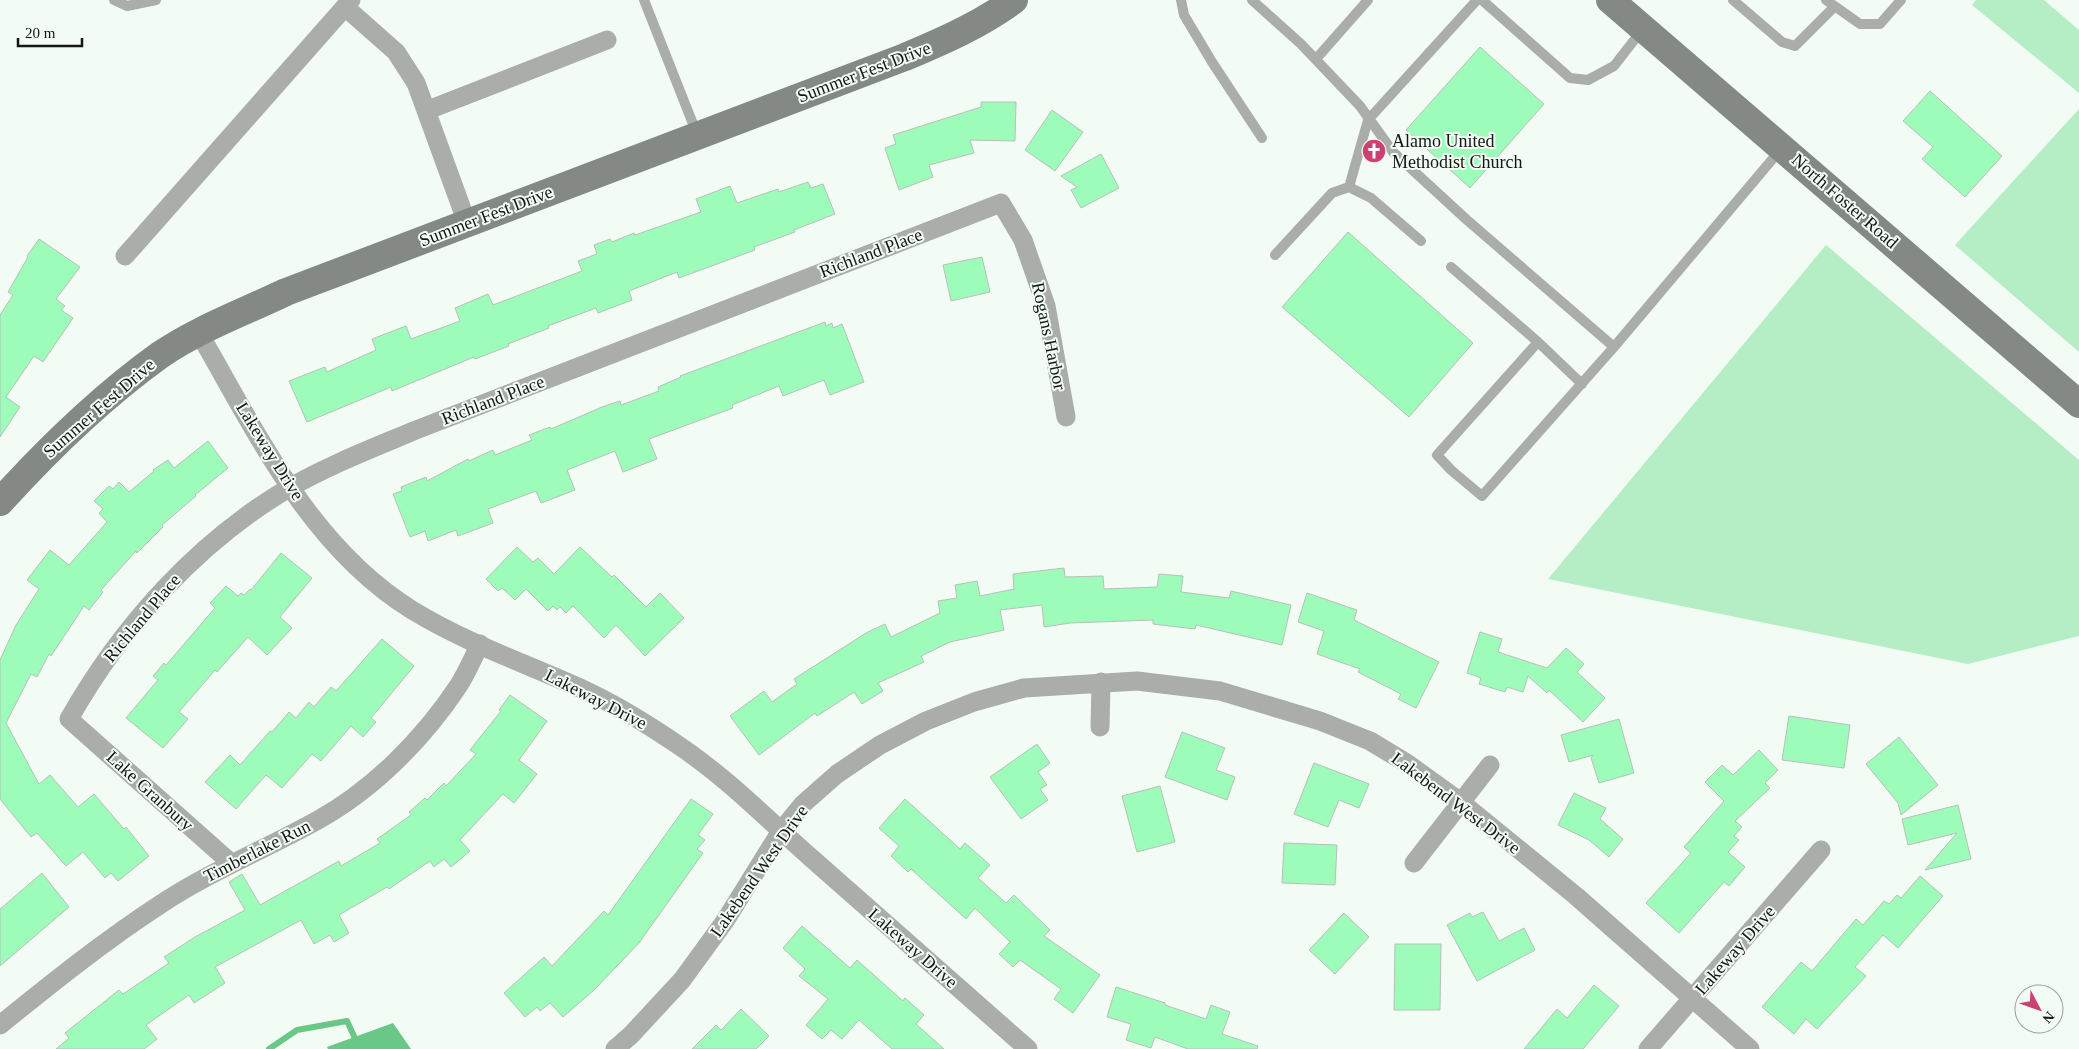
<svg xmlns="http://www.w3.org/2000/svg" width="2079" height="1049" viewBox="0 0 2079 1049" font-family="Georgia,serif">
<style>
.green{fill:#b5edc4}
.water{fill:#69c788}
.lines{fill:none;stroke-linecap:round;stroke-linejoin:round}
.stream{stroke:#69c788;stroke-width:6}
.building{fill:#9dfcba;stroke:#b8c0ba}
.lane{stroke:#aaadaa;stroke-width:10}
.street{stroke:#aaadaa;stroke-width:19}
.secondary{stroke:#848985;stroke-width:28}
.labels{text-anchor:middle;stroke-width:4;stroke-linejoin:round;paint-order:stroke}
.street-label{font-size:18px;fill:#141715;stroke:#f2fbf4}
.poi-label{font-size:18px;fill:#141715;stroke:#f2fbf4;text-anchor:start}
</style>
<rect width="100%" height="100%" fill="#f2fbf4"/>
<path class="green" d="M 1976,0 L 2044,0 L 2079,30 L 2079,93 L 1972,5 Z
M 2079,109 L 2079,352 L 1955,245 Z
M 1826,245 L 2079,460 L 2079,636 L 1968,664 L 1548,579 Z"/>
<path class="water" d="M 393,1023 L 411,1049 L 328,1049 L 327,1047 Z"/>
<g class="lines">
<path class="stream" d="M 269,1049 L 297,1030 L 347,1021 L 360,1049"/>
</g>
<path class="building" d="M 1480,47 L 1544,104 L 1470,188 L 1406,130 Z
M 1930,91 L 2002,156 L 1965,197 L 1922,159 L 1933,147 L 1903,121 Z
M 981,102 L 1016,102 L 1015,141 L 970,140 L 974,153 L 929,165 L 933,177 L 899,190 L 885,148 L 896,144 L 893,135 L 981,107 Z
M 1052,110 L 1083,132 L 1055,171 L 1025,150 Z
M 1101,154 L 1119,188 L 1081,208 L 1071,190 L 1077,187 L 1061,176 Z
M 808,182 L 811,188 L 823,184 L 835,214 L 794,230 L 795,232 L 754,247 L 755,250 L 679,278 L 677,272 L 629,291 L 632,300 L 598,313 L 596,308 L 548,326 L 549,328 L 508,344 L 509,346 L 475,359 L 474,357 L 392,391 L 391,387 L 307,422 L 289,381 L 325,367 L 327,372 L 376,350 L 372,339 L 406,326 L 411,339 L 460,321 L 455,308 L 488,294 L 493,305 L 582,271 L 578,261 L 597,254 L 594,245 L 610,239 L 612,242 L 634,233 L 635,235 L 701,212 L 696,199 L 730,186 L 737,203 L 778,189 L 779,192 Z
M 1348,232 L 1473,343 L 1409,417 L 1282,307 Z
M 39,239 L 80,267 L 56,299 L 65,306 L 61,310 L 73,318 L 43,362 L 34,356 L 6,397 L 20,407 L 0,437 L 0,315 L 13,295 L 8,292 L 28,257 L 27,256 Z
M 982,257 L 990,292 L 951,301 L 943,265 Z
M 825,322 L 826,326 L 832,323 L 833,328 L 842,324 L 864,382 L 830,395 L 824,380 L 783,396 L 779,386 L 732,405 L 733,408 L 649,439 L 657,459 L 623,472 L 615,451 L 567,470 L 575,490 L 541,503 L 536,491 L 488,509 L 493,523 L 458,536 L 456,530 L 428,541 L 425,531 L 410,537 L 393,494 L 402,491 L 401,487 L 426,477 L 427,481 L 468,459 L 469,461 L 493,450 L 495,455 L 532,440 L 529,435 L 550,427 L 551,429 L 602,407 L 620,401 L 621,405 L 659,391 L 658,387 L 681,377 L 680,376 Z
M 208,441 L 228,468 L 195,495 L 196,496 L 162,525 L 163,527 L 137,553 L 136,551 L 101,590 L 103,592 L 89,610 L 84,606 L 51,656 L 49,654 L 37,677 L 31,674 L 6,723 L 39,784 L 50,775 L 78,807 L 94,794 L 124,829 L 126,827 L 149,856 L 118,881 L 111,873 L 105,878 L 83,852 L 66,866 L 37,833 L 31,837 L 0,799 L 0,660 L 16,625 L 39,589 L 27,580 L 50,550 L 69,565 L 107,522 L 99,513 L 103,509 L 94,501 L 109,486 L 113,489 L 119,482 L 129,492 L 154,471 L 153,470 L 168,460 L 174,468 Z
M 517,547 L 533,562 L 538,558 L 554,574 L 580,547 L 612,577 L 614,575 L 646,607 L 660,593 L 684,618 L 645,656 L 616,625 L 604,638 L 573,606 L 566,613 L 560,607 L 557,610 L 553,606 L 548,611 L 526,589 L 515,600 L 502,588 L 498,591 L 486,579 Z
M 281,553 L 312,578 L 280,617 L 292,628 L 267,655 L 248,637 L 217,672 L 215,670 L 179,712 L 188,719 L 163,748 L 126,718 L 158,680 L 153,676 L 164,663 L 166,665 L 215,608 L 210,603 L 226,586 L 238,596 L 241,593 L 244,595 L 250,589 L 251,590 Z
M 1064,568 L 1065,577 L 1103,576 L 1104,589 L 1157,587 L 1159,574 L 1183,576 L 1181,592 L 1229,598 L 1231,591 L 1291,605 L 1282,645 L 1196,625 L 1195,629 L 1153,624 L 1153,620 L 1070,623 L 1044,627 L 1042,605 L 1000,610 L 1004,630 L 950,642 L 921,656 L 924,662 L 878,683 L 883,691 L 862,704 L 854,692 L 817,716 L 815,713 L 759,755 L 730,716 L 764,691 L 772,702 L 797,684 L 794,679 L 866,633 L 885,624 L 891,637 L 940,613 L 938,601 L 957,598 L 955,585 L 977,581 L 980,596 L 1014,589 L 1013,574 Z
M 1307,593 L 1357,610 L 1354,620 L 1439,662 L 1416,708 L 1398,699 L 1401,694 L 1358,672 L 1360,669 L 1317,654 L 1324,631 L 1298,622 Z
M 1480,632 L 1502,639 L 1498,652 L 1547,668 L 1566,648 L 1584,664 L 1577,672 L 1605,698 L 1583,722 L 1549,690 L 1547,693 L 1528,676 L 1523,692 L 1507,687 L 1505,692 L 1479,684 L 1481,678 L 1467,673 Z
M 382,639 L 414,666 L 371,718 L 376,722 L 363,737 L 351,726 L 321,761 L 312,754 L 282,788 L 266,775 L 236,809 L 205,782 L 230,755 L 240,765 L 270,731 L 272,732 L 289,712 L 296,718 L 309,702 L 314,707 L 331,687 L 336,691 Z
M 510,695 L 547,721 L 519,760 L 537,774 L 514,803 L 503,794 L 460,840 L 470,851 L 451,867 L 444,859 L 434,867 L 430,861 L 389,889 L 387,887 L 339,915 L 349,933 L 334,942 L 330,935 L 314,944 L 301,920 L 215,967 L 225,983 L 194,1003 L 189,995 L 146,1025 L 157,1039 L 144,1049 L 56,1049 L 69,1038 L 65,1033 L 119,990 L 123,994 L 169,963 L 164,957 L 195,937 L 245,910 L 229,882 L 242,874 L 260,905 L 339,861 L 341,866 L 380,843 L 377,839 L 411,815 L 409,812 L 425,798 L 427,800 L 444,783 L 446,786 L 476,754 L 470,750 L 501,711 L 499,710 Z
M 1789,716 L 1850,725 L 1844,768 L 1782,760 Z
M 1619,719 L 1634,773 L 1599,783 L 1591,758 L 1593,755 L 1569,762 L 1561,735 Z
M 1182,732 L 1225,748 L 1216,770 L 1235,777 L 1227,800 L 1165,777 Z
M 1899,737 L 1938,785 L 1901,815 L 1898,803 L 1866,764 Z
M 1037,744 L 1050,763 L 1038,772 L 1047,785 L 1040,789 L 1048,800 L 1021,819 L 990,777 Z
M 1759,750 L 1778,770 L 1765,783 L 1770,788 L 1735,821 L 1742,827 L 1734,836 L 1739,840 L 1728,852 L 1745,867 L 1729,886 L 1724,882 L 1679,933 L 1646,903 L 1691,853 L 1684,847 L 1724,801 L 1705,782 L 1722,765 L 1733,775 Z
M 1314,763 L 1369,784 L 1359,808 L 1339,800 L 1328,827 L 1294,814 Z
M 1160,786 L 1175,842 L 1137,852 L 1122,796 Z
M 1574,793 L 1606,808 L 1600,819 L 1623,839 L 1609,857 L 1589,840 L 1558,825 Z
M 691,799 L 713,814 L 698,835 L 705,840 L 697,849 L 703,853 L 639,943 L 594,990 L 563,1017 L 550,1003 L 540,1011 L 537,1007 L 525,1017 L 504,993 L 544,957 L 552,966 L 604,911 L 608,915 Z
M 905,799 L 960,849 L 965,843 L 990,865 L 978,878 L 1006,903 L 1014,895 L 1050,930 L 1044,936 L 1100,975 L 1073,1013 L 1054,999 L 1061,989 L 1020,960 L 1013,967 L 999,954 L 1010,942 L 975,908 L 966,919 L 911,869 L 908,872 L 891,856 L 899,846 L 879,828 Z
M 1958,805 L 1971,859 L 1925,870 L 1957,833 L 1908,845 L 1902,819 Z
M 1284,843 L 1337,845 L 1335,885 L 1282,883 Z
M 42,873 L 69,907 L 0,966 L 0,909 Z
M 1920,876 L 1943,896 L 1898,948 L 1883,935 L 1855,967 L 1866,976 L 1817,1029 L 1806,1019 L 1794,1034 L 1762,1007 L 1801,962 L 1812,971 L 1856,919 L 1863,925 L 1884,901 L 1889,904 L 1897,895 L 1901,898 Z
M 1483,912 L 1499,941 L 1524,928 L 1535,950 L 1477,981 L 1447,925 L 1470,913 L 1472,917 Z
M 1344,913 L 1369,937 L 1335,974 L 1309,950 Z
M 802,926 L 850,968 L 857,960 L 903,1001 L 905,998 L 924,1015 L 916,1024 L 944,1049 L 892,1049 L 859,1020 L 842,1039 L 831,1030 L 822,1039 L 806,1025 L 828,999 L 799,976 L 805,969 L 783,948 Z
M 1395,944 L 1441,944 L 1440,1010 L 1394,1010 Z
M 1594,985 L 1619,1006 L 1583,1049 L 1524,1049 L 1557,1009 L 1567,1018 Z
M 1116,987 L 1165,1003 L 1165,1005 L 1206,1019 L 1211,1005 L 1230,1012 L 1222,1034 L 1258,1046 L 1257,1049 L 1188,1049 L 1155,1037 L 1151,1048 L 1126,1040 L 1131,1024 L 1107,1017 Z
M 741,1009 L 769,1036 L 756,1049 L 692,1049 L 716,1025 L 721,1030 Z"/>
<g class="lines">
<path class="lane" d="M 114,0 L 127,6 L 156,0
M 644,0 L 697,134
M 1181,0 L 1184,15 L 1212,62 L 1262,138
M 1252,0 L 1301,44 L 1360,106 L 1393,152 L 1467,220 L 1614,347 L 1482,496 L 1451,470 L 1437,455 L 1538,342 L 1451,267
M 1482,0 L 1570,78 L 1588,80 L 1614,66 L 1642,30
M 1733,0 L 1782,42 L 1795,46 L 1834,7
M 1826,0 L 1860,24 L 1880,24 L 1901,0
M 1316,59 L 1368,0
M 1349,187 L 1368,120 L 1477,0
M 1275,255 L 1332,193 L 1349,187 L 1371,198 L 1421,241
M 1538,342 L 1582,384
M 1614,347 L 1781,149"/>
<path class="street" d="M 345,7 L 396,52 L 416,83 L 467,223
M 428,110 L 607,40
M 125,256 L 351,0
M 199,333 C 257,433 310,547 412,610 C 464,642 524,663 580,688 C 615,704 649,725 681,747 C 728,779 767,819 809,856 C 882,920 955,985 1028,1049
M 1100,727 L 1101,682
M 231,863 L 69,719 C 121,627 197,542 289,488 C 329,465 373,448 416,430 L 1001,203 L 1023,240 L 1046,306 L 1066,417
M 1414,863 L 1490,765
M 0,1025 C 52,983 104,941 161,904 C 211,871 266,849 318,820 C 374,789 424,738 459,685 C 467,672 473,658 480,644
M 615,1049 L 631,1035 L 682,980 L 725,921 L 781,831 L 803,804 L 837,774 L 880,745 L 926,721 L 974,702 L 1024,688 L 1137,681 L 1220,691 L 1320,721 L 1370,741 L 1408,764 L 1462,803 L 1576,896 L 1750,1049
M 1648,1049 L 1821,850"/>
<path class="secondary" d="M 1610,0 L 2079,404
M 0,502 C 49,448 100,398 160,355 C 198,329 244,312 286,292 L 905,57 C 943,41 980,25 1014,0"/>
</g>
<defs>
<g id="church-disc" transform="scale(1.25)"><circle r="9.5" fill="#cc4072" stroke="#f2fbf4"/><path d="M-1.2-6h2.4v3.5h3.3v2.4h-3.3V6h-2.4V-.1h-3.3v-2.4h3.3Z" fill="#fff"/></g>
</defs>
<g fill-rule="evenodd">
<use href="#church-disc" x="1374" y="151"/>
</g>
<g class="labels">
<g class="street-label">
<text transform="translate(864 72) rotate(-21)" y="6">Summer Fest Drive</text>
<text transform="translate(1845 201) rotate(41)" y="6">North Foster Road</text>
<text transform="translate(486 216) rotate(-21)" y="6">Summer Fest Drive</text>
<text transform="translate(871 253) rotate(-21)" y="6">Richland Place</text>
<text transform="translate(1049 336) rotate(78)" y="6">Rogans Harbor</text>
<text transform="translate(493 400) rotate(-21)" y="6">Richland Place</text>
<text transform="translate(99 408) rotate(-41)" y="6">Summer Fest Drive</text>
<text transform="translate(270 451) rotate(58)" y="6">Lakeway Drive</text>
<text transform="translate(142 618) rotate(-50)" y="6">Richland Place</text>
<text transform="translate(596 699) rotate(27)" y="6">Lakeway Drive</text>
<text transform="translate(150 791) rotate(42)" y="6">Lake Granbury</text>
<text transform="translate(1456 803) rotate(37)" y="6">Lakebend West Drive</text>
<text transform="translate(257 851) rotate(-27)" y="6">Timberlake Run</text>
<text transform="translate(759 871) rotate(-55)" y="6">Lakebend West Drive</text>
<text transform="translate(913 948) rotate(41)" y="6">Lakeway Drive</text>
<text transform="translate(1735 950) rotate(-49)" y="6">Lakeway Drive</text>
</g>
<g class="poi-label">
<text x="1392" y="147">Alamo United<tspan x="1392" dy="21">Methodist Church</tspan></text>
</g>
</g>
<g transform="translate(2039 1009) rotate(131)"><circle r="24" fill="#f2fbf4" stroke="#99a09b"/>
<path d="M0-4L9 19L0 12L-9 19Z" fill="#cc4072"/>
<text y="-8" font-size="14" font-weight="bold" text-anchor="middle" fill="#141715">N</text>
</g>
<path d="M18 38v8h64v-8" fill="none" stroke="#141715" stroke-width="2.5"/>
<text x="25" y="38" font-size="15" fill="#141715" stroke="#f2fbf4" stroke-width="4" paint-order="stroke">20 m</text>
</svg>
